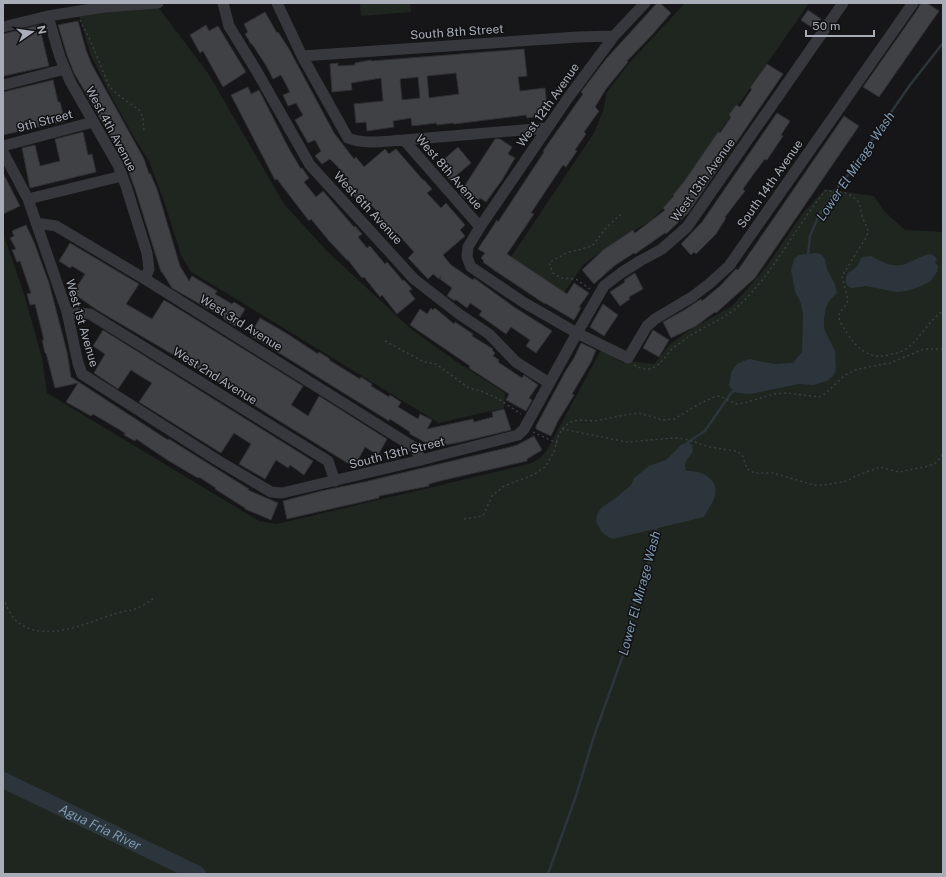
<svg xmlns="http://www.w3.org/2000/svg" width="946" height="877" viewBox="0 0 946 877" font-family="'Public Sans',sans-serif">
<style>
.green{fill:#1e261f}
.water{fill:#2c353c}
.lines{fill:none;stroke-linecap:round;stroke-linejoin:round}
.stream{stroke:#2c353c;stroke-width:2.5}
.river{stroke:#2c353c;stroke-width:16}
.building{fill:#404145;stroke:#303034;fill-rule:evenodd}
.path{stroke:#3d3f44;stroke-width:1.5;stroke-dasharray:2 3;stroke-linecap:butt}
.minor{stroke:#37383d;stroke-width:11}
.labels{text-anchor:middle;stroke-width:3;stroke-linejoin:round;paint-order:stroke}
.street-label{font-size:12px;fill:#a8adb8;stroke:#111113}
.water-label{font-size:13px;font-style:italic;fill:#7f9bb3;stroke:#111113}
</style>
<rect width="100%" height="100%" fill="#161618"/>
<path class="green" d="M 155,3 L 208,73 L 284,204 L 328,252 L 411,329 L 457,362 L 505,393 L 504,408 L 439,423 L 190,271 L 181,255 L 164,201 L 149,161 L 135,139 L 108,90 L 90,53 L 78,11 Z
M 360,3 L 410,3 L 411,12 L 361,16 Z
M 685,3 L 809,3 L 682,186 L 666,206 L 650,221 L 603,250 L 583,265 L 564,293 L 509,260 L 594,133 L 603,111 L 607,92 L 630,62 Z
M 825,189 L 874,196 L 884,211 L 905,230 L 943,232 L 943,874 L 3,874 L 3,233 L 25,297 L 42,358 L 47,393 L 259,521 L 277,524 L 529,464 L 540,458 L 547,450 L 601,350 L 623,363 L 631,361 L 654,364 L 670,344 L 693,328 L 732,306 L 767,266 L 803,213 Z"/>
<path class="water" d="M 815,253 L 821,254 L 825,259 L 827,269 L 835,284 L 837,293 L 829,301 L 826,307 L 824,319 L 824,328 L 827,335 L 835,351 L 836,370 L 833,376 L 827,381 L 813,385 L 799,384 L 750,394 L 738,393 L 733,391 L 729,385 L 731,373 L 734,368 L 737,364 L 749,359 L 775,364 L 793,363 L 802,352 L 803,315 L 801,304 L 795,291 L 791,270 L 794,259 L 799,255 Z
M 930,254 L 935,256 L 937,260 L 935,262 L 938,266 L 937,272 L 931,281 L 919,287 L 906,291 L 896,292 L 866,286 L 851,288 C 845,285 845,280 847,274 C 850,271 854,270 857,266 C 863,258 857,257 871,256 C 884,263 896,270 910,262 C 917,259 923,255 930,254 Z
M 688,442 L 692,445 L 693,452 C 688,458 683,463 686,471 C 699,470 719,477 715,495 C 714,502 707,510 704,517 L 613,539 L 608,537 L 602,532 L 596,522 L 597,515 L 601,508 L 617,497 L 631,485 L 634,478 L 649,466 L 666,460 L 681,445 Z"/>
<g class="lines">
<path class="stream" d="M 808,256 L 810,236 L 819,215 L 840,184 L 859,163 L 869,144 L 910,85 L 943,43
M 687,444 L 688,442 L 705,431 L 731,393 L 734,391
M 548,874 L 576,796 L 594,736 L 626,647 L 635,601 L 644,578 L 655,541 L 656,526"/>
<path class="river" id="s1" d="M 3,780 L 198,874"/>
</g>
<path class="building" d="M 657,3 L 660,3 L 671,13 L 652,35 L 627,61 L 628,62 L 606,89 L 595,107 L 599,111 L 584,132 L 586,134 L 575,150 L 577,151 L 566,167 L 563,165 L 531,213 L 534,214 L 507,254 L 567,294 L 574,283 L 589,293 L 579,307 L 581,308 L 574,320 L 545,303 L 545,304 L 494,270 L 483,262 L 484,261 L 481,258 L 485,253 L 478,249 L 497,220 L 498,222 L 544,152 L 543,151 L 583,94 L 581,92 L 606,59 Z
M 921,3 L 927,3 L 939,11 L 879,97 L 863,87 L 917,10 Z
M 808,10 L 821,19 L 814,29 L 801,20 Z
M 265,12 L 277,33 L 278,32 L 289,49 L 334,133 L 354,159 L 356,157 L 364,167 L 385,149 L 389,154 L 396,149 L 423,180 L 424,180 L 432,189 L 427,193 L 441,208 L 446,203 L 465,225 L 460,230 L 465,236 L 443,255 L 451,265 L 473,280 L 474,278 L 514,307 L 552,331 L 536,353 L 526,346 L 530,340 L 511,327 L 506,334 L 479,315 L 482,311 L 470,303 L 467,308 L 455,299 L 455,301 L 447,296 L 452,288 L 440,279 L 441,276 L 439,279 L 433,274 L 428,279 L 408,258 L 414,252 L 397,233 L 390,239 L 384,232 L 385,231 L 374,220 L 380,214 L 370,204 L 364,209 L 350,191 L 348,193 L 342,186 L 349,180 L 336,165 L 330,159 L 322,164 L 315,156 L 321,151 L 315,140 L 308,143 L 295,120 L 303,115 L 296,103 L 288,106 L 283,95 L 290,92 L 281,75 L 273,79 L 267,67 L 252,44 L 251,44 L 245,34 L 248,32 L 244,24 Z
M 78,21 L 86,50 L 92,65 L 144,159 L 149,174 L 150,173 L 157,189 L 180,266 L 189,281 L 192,276 L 217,291 L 215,294 L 232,304 L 234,302 L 245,309 L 235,326 L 224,319 L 224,318 L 172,288 L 162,272 L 161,272 L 136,192 L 125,161 L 124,161 L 84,90 L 74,73 L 67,55 L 58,25 Z
M 39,25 L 49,66 L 4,76 L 3,71 L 3,34 Z
M 206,25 L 209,31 L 218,26 L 246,72 L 223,87 L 203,51 L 200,53 L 190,35 Z
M 524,49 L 527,76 L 518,77 L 520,91 L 545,88 L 547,108 L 539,109 L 540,116 L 527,118 L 526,115 L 454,124 L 453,123 L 437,125 L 436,123 L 412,126 L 411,118 L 393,121 L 394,127 L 367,131 L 366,122 L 356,123 L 354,104 L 383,101 L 381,78 L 351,83 L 352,90 L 332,92 L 330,64 L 338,63 L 338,66 L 355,65 L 355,63 L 371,60 L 371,61 ZM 456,73 L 459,94 L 429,98 L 427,76 ZM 418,77 L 420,98 L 402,100 L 400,79 Z
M 767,64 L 783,74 L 688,213 L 666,234 L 665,233 L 635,254 L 634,253 L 614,266 L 594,284 L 582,270 L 603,250 L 633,230 L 635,233 L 665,210 L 663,208 L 674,196 L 673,195 L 683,183 L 718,132 L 720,133 L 731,117 L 729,115 L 736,105 L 740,107 L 752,89 L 750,88 Z
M 53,80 L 58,102 L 60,102 L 65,121 L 3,135 L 3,92 Z
M 248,87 L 251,94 L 259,90 L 288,147 L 301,169 L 302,168 L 309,178 L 304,182 L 316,197 L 323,191 L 354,227 L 355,226 L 362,234 L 358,237 L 367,248 L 370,246 L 385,264 L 387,262 L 403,281 L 404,280 L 412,289 L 409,291 L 415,299 L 397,314 L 382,295 L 380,297 L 364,277 L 362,278 L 348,260 L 347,260 L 330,242 L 311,219 L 309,221 L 277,179 L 275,180 L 231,95 Z
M 777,113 L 790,121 L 781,135 L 783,136 L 767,160 L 765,159 L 755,172 L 743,189 L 745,191 L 725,217 L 726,218 L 716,234 L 696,254 L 694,252 L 691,255 L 681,244 L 702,222 Z
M 844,116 L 859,126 L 755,278 L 716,313 L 715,312 L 696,326 L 671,338 L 663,322 L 686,309 L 701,299 L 702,301 L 720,286 L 736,269 L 738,270 Z
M 83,132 L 88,155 L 92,154 L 96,172 L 30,188 L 22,148 L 35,145 L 40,166 L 60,161 L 55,139 Z
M 495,139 L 500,139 L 512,147 L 508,154 L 515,158 L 502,180 L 486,202 L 480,198 L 475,205 L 463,197 L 460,193 Z
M 458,147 L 471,163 L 450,181 L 443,172 L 448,168 L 442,161 Z
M 3,173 L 20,206 L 3,214 Z
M 26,225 L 34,242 L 49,283 L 67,352 L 71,377 L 168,440 L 169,439 L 249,489 L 248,490 L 278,503 L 271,520 L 245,509 L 245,508 L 215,489 L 216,488 L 199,477 L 198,478 L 169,461 L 136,439 L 135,441 L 124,435 L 125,433 L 93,414 L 91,416 L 66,402 L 78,383 L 55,388 L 46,353 L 45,353 L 42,340 L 44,340 L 35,304 L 30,305 L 27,294 L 31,293 L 20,261 L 17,262 L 12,250 L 16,249 L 10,238 L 14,236 L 12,231 Z
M 70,243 L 139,284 L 126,304 L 152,319 L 164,300 L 187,314 L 303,386 L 291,405 L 293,406 L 308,416 L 319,396 L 387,439 L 378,455 L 365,447 L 354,467 L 268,414 L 201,371 L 97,310 L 73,293 L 85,274 L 72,266 L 70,268 L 59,261 Z
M 635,273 L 643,289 L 629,297 L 630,299 L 620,306 L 610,292 L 625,282 L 624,280 Z
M 603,304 L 618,315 L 604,336 L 590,327 Z
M 431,308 L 433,310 L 435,308 L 454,324 L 455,322 L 473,334 L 472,336 L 493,349 L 492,350 L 495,353 L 493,356 L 499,360 L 498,362 L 522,378 L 524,375 L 538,385 L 529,398 L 532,400 L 526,411 L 506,400 L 509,394 L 469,368 L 470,366 L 410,325 L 420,309 L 427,314 Z
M 260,318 L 286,333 L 318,354 L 319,352 L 330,359 L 329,360 L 360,379 L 361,377 L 372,384 L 371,386 L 389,397 L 390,395 L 401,402 L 398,407 L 418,419 L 420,414 L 432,420 L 427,429 L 473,419 L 474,422 L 493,417 L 492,412 L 504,409 L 511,430 L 461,442 L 428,448 L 428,444 L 410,434 L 410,432 L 390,419 L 389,421 L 250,335 Z
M 103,330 L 313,461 L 304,475 L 290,465 L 288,468 L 276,460 L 265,479 L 239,464 L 251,444 L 234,433 L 221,453 L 139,402 L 152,383 L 137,374 L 131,370 L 118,389 L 94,373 L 105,354 L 93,346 Z
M 653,330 L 669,340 L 659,357 L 643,348 Z
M 581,343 L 596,350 L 591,362 L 572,394 L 574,395 L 558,421 L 551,436 L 536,429 L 536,426 L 565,372 L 574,358 Z
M 534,436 L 542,450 L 527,459 L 527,461 L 444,480 L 429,484 L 429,486 L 379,496 L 379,498 L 287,519 L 283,501 L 321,491 L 364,482 L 510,447 L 517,445 Z"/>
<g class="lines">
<path class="path" d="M 80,20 L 91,42 L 109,86 L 117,94 L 139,110 L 143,117 L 144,132
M 590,289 L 576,279 L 561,278 L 553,273 L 549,263 L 566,253 L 592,246 L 607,227 L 621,214
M 385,341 L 424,362 L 436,364 L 469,388 L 481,391 L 497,398 L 521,414
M 634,365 C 653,376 660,363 671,350 C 674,347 679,344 683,341 C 699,328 719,322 735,309 C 772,277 794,229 825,191 C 837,191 852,192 859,203 C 861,208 861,214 863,219 C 866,225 869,229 867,236 L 842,276 C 843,282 849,298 847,303 C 845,308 839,311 839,316 C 839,322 844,328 847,333 C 858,350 871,361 892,354 C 897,353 902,352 907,348 C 921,338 928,321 943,311
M 562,429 L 627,442 L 675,438 L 685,439 L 709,447 L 735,451 L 742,454 L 747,469 L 754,473 L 773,473 L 814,485 L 825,485 L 847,481 L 856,476 L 880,467 L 899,472 L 929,466 L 937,462 L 943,454
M 533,432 L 557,443
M 464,519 L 483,516 L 492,496 L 504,486 L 533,475 L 545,467 L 554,452 L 559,434 L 564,427 L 570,422 L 580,420 L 594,421 L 625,415 L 639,413 L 663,420 L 674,419 L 701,403 L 714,397 L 720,396 L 736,404 L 744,403 L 774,394 L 787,393 L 819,397 L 826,393 L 845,375 L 858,369 L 890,363 L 924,349 L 943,349
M 3,598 C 7,606 11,618 19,623 C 46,643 87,623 114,614 C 120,612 126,611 132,610 C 140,608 147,603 154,598"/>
<path class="minor" d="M 223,3 L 229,26 L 256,70 L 310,165 L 414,279 L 459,314 L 489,334 L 516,362 L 549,383
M 277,3 L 302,56 L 348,138 C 365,145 386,141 404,140 L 480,227 L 468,247 L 467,257 L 471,267 L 523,302 L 577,333 L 628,358 L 647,326 L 655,319 L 692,297 L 709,284 L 729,266 L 913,3
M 48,16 L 60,57 L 70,81 L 118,165 L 126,186 L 147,253 L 149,269 L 145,279
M 3,27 L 48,16 L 104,7 L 158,3
M 302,56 L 578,37 L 614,36
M 3,85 L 65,69
M 404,140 L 547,128
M 3,146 L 93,122
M 3,152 L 28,199 L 67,312 L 78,363 L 82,374 L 217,460 L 271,492 L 282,493 L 421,460 L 518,435 L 524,429 L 577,333 L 604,286 L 621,273 L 640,261 L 662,249 L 687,227 L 843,3
M 28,199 L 122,176
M 36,223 L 56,226 L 145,279 L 415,448 L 421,460
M 480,227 L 568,98 L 614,36 L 645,3
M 67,312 L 90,314 L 328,461 L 335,481"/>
</g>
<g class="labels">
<g class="street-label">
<text transform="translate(457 32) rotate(-4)" y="4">South 8th Street</text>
<text transform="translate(548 105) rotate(-55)" y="4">West 12th Avenue</text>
<text transform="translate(45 121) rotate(-15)" y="4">9th Street</text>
<text transform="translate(111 129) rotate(62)" y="4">West 4th Avenue</text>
<text transform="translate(449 172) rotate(49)" y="4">West 8th Avenue</text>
<text transform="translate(703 180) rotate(-54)" y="4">West 13th Avenue</text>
<text transform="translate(770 184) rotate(-55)" y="4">South 14th Avenue</text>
<text transform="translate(368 208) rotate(47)" y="4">West 6th Avenue</text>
<text transform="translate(82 323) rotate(74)" y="4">West 1st Avenue</text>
<text transform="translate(241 323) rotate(32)" y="4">West 3rd Avenue</text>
<text transform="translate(215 376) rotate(32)" y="4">West 2nd Avenue</text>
<text transform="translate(397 453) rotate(-14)" y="4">South 13th Street</text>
</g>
<g class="water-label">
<text transform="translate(855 166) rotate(-56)" y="5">Lower El Mirage Wash</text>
<text transform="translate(639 593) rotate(-75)" y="5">Lower El Mirage Wash</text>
<text dy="5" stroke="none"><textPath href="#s1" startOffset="108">Agua Fria River</textPath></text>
</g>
</g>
<rect width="946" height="877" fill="none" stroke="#a8adb8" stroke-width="8"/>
<g transform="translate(32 32) rotate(77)" stroke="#111113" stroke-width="3" paint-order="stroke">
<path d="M0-3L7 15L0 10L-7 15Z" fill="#a8adb8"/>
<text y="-6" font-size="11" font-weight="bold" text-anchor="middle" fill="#a8adb8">N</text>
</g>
<path d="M806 30v6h68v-6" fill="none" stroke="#a8adb8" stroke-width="2"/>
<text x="812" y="30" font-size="12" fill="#a8adb8" stroke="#111113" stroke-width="3" paint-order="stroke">50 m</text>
</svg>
